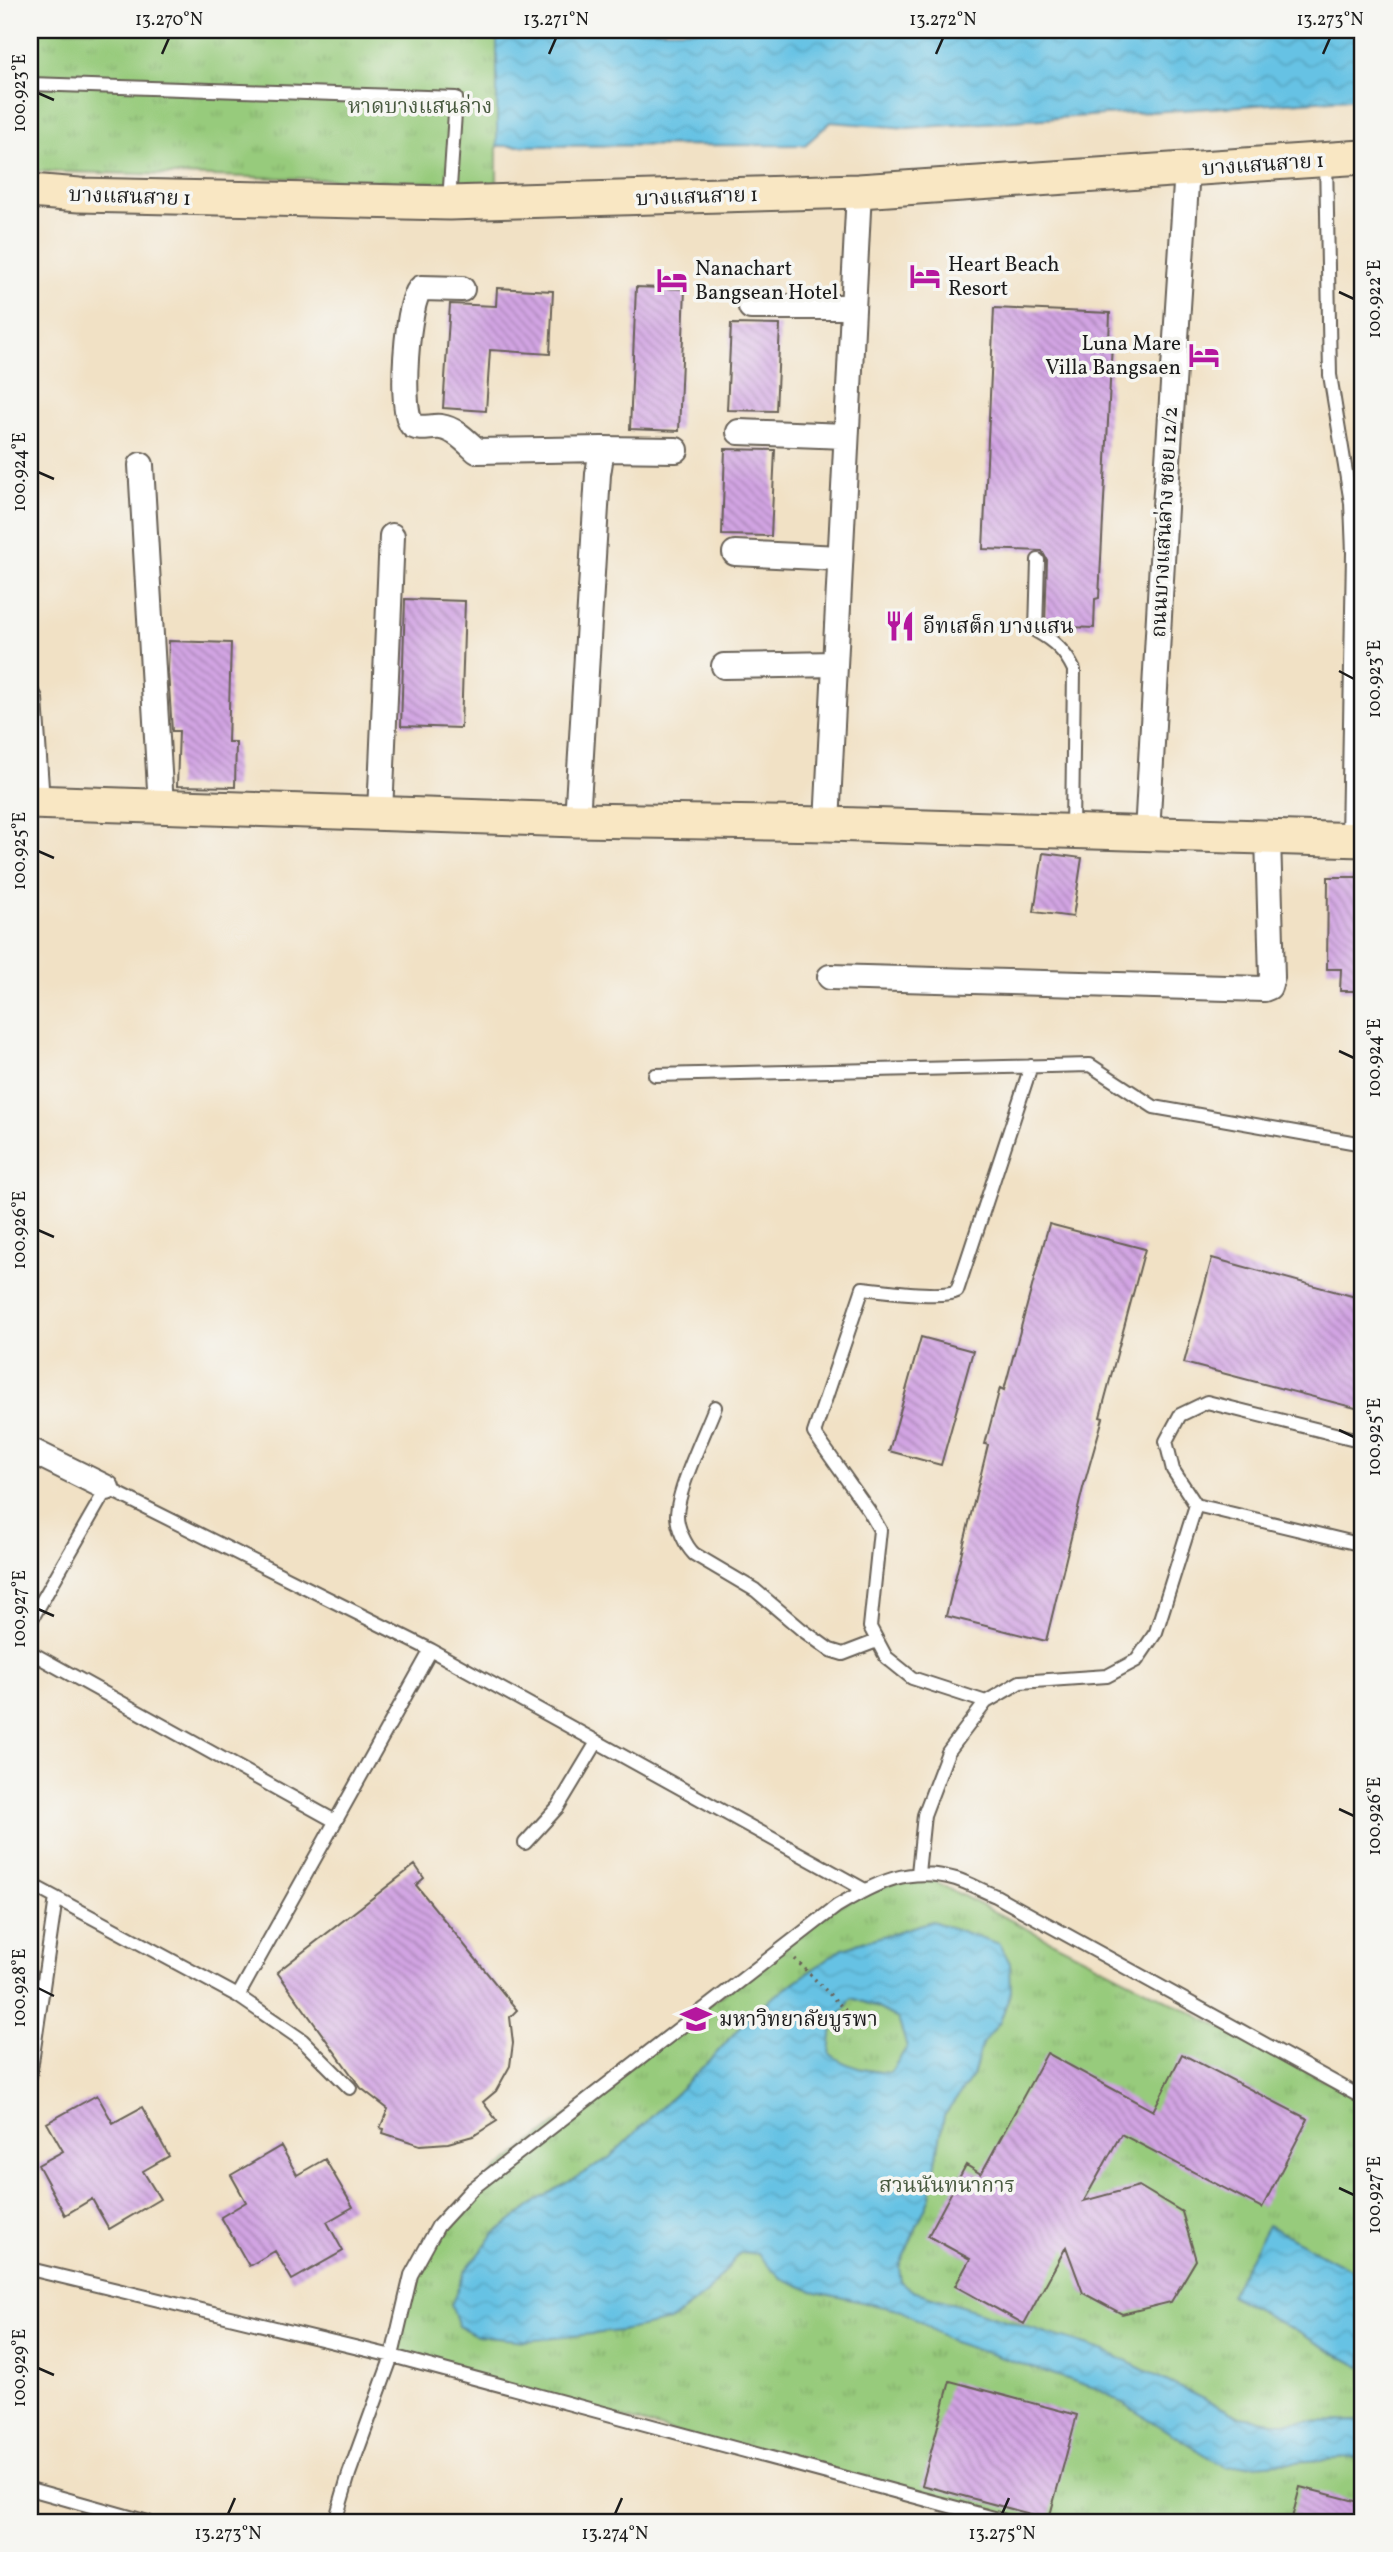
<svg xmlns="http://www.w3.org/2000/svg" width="1393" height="2552" viewBox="0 0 1393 2552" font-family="Vollkorn,'Noto Serif Thai',serif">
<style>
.park{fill:url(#park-tufts);stroke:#5a744c;stroke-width:2}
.water{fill:url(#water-waves);stroke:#416f80;stroke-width:2;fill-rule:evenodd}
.building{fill:url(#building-back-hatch)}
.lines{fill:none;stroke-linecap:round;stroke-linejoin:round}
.lane-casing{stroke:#676157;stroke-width:16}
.street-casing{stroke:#676157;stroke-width:28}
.secondary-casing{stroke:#676157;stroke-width:37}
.path{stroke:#676157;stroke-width:3.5;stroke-dasharray:2 5;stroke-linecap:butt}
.lane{stroke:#fff;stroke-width:12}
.street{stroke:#fff;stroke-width:24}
.secondary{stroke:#f9e7c3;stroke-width:33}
.ticks{fill:none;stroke:#1c1c1c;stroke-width:2.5}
.labels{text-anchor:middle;stroke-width:7;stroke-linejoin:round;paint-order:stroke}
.park-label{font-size:21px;fill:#47593e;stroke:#f6f6f2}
.street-label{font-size:21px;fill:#1c1c1c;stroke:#f6f6f2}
.poi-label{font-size:21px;fill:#1c1c1c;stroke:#f6f6f2;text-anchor:start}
.neatline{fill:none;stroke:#1c1c1c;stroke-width:2.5}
.ticks-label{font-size:18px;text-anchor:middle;fill:#1c1c1c}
</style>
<defs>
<pattern id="park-tufts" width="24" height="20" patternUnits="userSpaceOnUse" patternTransform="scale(1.75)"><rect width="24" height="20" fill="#97cb7c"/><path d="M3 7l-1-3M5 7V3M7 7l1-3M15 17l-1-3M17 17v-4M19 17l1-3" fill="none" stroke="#82ae6b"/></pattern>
<pattern id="water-waves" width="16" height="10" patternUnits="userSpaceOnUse" patternTransform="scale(1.75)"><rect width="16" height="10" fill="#66c2e4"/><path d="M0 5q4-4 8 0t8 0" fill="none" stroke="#58a6c3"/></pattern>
<pattern id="building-back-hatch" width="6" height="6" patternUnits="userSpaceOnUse" patternTransform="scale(1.75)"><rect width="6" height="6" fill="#d2a4e3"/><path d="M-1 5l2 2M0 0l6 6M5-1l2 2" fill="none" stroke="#aa85b7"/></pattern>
</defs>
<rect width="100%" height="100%" fill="#f6f6f2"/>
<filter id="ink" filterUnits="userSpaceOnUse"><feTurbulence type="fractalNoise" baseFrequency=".0143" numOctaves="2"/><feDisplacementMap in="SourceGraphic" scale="14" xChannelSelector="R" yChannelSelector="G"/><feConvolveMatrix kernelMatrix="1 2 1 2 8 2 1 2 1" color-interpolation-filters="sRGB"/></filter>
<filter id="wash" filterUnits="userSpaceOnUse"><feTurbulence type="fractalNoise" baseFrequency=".00686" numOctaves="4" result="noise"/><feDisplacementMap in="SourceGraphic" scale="28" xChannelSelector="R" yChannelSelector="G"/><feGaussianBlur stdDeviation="1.57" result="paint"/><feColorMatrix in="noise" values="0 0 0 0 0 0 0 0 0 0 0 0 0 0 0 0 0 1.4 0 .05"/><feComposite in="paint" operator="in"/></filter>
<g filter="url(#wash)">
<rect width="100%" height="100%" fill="#f1e1c5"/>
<path class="park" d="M 30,30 L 497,30 L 497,184 L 30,171 Z
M 918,1873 L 1363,2100 L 1363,2522 L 1009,2522 L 392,2356 L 411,2275 L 495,2171 L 837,1906 Z"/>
<path class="water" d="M 497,30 L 1363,30 L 1363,98 L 907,128 L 831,122 L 805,145 L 497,146 Z
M 932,1921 L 1000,1944 L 1010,1963 L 1011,1991 L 1000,2022 L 982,2044 L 973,2076 L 944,2116 L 930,2197 L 899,2267 L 901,2282 L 913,2291 L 1105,2351 L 1240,2417 L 1274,2422 L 1363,2421 L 1363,2457 L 1225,2467 L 1101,2390 L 953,2342 L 902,2311 L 812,2291 L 781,2278 L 757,2254 L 741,2252 L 707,2293 L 670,2321 L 621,2331 L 525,2341 L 477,2336 L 459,2326 L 451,2305 L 465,2271 L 494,2234 L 541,2198 L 609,2158 L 713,2057 L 754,2011 L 843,1948 ZM 852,1998 L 874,2006 L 898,2019 L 907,2047 L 890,2073 C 867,2071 849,2068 830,2054 L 833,2026 Z
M 1268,2225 L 1363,2276 L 1363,2368 L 1230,2295 Z"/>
<g id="blocks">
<path class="building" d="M 636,287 L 685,289 L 679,431 L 630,429 Z
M 497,288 L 553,291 L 550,354 L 490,350 L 486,411 L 443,408 L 450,304 L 496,306 Z
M 994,308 L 1110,313 L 1109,343 L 1112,343 L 1099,598 L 1095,599 L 1094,628 L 1045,626 L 1047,560 L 1042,551 L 983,549 Z
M 731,324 L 780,325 L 776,411 L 727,410 Z
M 725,449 L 775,450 L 771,536 L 722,535 Z
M 405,599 L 465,601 L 461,728 L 401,726 Z
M 169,641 L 231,643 L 228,742 L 236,742 L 235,787 L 177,786 L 179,731 L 172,731 L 168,671 Z
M 1043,853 L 1082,858 L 1073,917 L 1034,912 Z
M 1328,877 L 1363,877 L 1363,991 L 1340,991 L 1341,969 L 1327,969 Z
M 1049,1224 L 1145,1249 L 1100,1417 L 1103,1418 L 1083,1488 L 1046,1641 L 946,1616 L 988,1445 L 985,1444 L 1000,1388 L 1004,1390 Z
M 1212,1258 L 1363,1299 L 1363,1410 L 1184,1363 Z
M 921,1337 L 973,1351 L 941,1465 L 889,1451 Z
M 415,1865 L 424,1878 L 416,1885 L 517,2010 L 510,2017 L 513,2043 L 510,2066 L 496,2091 L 483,2102 L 497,2121 L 473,2136 L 448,2143 L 420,2145 L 383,2133 L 384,2129 L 380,2128 L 388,2109 L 361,2088 L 277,1972 Z
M 1047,2053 L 1153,2111 L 1182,2054 L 1308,2119 L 1262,2208 L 1121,2134 L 1084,2201 L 1139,2186 L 1182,2212 L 1196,2260 L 1171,2302 L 1122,2314 L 1083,2293 L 1066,2247 L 1024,2324 L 955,2286 L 970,2259 L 928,2236 L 966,2165 L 981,2174 Z
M 97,2095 L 113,2123 L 142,2107 L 169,2156 L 143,2171 L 160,2199 L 109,2229 L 92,2199 L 65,2215 L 38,2165 L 63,2151 L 47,2123 Z
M 281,2146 L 297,2175 L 325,2159 L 353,2207 L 327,2222 L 343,2251 L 292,2280 L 275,2251 L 249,2266 L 221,2217 L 246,2202 L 231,2175 Z
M 950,2381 L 1077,2415 L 1049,2519 L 922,2485 Z
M 1300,2487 L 1363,2503 L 1363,2522 L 1291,2522 Z"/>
</g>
</g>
<g filter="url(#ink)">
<use href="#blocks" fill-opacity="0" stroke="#676157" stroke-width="2"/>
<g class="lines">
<g class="lane-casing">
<path id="lane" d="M 30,84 L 456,98 L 449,202
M 1326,159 L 1330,375 L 1351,503 L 1353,553 L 1348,839
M 1038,560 L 1036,631 C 1054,641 1065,651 1074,670 L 1072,831
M 655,1075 L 1090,1065 L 1154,1107 L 1363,1144
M 715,1407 C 705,1433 678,1488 677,1515 C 677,1527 685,1545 694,1554 L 755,1590 L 801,1629 L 830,1650 L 843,1654 L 877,1641
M 1363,1441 L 1207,1402 L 1180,1415 L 1166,1441 L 1173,1470 L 1196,1505 L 1363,1545
M 30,1622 L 107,1488 L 431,1650 L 865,1890
M 30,1652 L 335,1821
M 986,1702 L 912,1678 L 886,1657 L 870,1627 L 880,1530 L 869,1511 L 814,1433 L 863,1288 C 883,1290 941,1299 957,1291 L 1031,1066
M 525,1843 L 558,1807 L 597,1742
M 918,1873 L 924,1815 L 948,1752 L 986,1702 L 1020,1682 L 1107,1676 L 1137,1660 L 1156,1632 L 1196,1505
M 30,1884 L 238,1996 L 302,2040 L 350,2088
M 238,1996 L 431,1650
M 30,2076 L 56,1898
M 30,2269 L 392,2356 L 1009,2522
M 30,2489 L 148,2522
M 335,2522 L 349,2474 L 392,2356 L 411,2275 L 438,2226 L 472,2189 L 837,1906 C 877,1883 908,1865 956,1879 C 969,1883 983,1891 996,1896 L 1363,2098"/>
</g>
<g class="street-casing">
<path id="street" d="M 462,289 L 421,288 C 407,298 398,416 413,426 C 421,430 432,426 441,427 C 455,429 466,441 477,451 L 602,449
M 751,307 L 853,307
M 739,432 L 846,436
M 141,465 L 161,806
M 735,553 L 840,558
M 724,666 L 835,664
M 30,699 L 37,802
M 380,813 L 392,536
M 577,820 L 598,474 L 602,449 L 676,450
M 827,824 L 859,191
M 1147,834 L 1165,507 L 1187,169
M 830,977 L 1264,989 L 1269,987 L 1272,977 L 1268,837
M 30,1450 L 107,1488"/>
</g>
<g class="secondary-casing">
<path id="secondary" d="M 30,191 L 79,195 L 449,203 L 859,191 L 1363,157
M 30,802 L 577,820 L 827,824 L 1363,840"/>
</g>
<path class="path" d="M 795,1959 L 850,2015"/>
<use href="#lane" class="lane"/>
<use href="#street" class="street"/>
<use href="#secondary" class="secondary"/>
</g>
</g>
<path class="ticks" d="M 162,54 L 169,38M 549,54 L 556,38M 936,54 L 943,38M 1323,54 L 1330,38M 38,93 L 54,100M 1339,292 L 1354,299M 38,472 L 54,479M 1339,671 L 1354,679M 38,851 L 54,858M 1339,1051 L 1354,1058M 38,1230 L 54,1237M 1339,1430 L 1354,1437M 38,1609 L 54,1616M 1339,1809 L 1354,1816M 38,1988 L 54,1996M 1339,2188 L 1354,2195M 38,2368 L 54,2375M 228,2514 L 235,2498M 615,2514 L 622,2498M 1002,2514 L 1009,2498"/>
<defs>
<g id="hotel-bare" transform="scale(2.415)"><path d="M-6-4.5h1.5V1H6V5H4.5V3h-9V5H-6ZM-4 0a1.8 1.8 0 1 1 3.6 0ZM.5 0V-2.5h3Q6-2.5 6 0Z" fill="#b5179e" stroke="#f6f6f2" stroke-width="2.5" paint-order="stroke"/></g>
<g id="restaurant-bare" transform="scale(2.415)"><path d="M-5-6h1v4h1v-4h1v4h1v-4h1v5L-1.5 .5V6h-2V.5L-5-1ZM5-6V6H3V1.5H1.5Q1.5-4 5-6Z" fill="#b5179e" stroke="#f6f6f2" stroke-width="2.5" paint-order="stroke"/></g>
<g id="university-bare" transform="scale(2.415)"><path d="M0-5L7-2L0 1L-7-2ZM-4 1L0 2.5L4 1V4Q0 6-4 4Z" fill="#b5179e" stroke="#f6f6f2" stroke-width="2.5" paint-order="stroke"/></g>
</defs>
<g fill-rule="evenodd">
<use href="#hotel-bare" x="925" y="276"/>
<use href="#hotel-bare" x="672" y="280"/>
<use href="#hotel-bare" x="1204" y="355"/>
<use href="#restaurant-bare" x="900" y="626"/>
<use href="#university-bare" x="696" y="2019"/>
</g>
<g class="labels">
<g class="park-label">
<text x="420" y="113">หาดบางแสนล่าง</text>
<text x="947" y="2192">สวนนันทนาการ</text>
</g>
<g class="street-label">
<text transform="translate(1263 164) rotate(-4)" y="7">บางแสนสาย 1</text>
<text transform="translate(130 196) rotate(2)" y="7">บางแสนสาย 1</text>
<text transform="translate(697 196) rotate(-2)" y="7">บางแสนสาย 1</text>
<text transform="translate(1164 522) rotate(-87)" y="7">ถนนบางแสนล่าง ซอย 12/2</text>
</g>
<g class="poi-label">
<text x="948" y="271">Heart Beach<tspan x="948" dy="24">Resort</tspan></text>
<text x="695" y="275">Nanachart<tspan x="695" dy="24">Bangsean Hotel</tspan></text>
<text x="1181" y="350" text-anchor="end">Luna Mare<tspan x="1181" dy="24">Villa Bangsaen</tspan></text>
<text x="923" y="633">อีทเสต็ก บางแสน</text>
<text x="719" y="2026">มหาวิทยาลัยบูรพา</text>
</g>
</g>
<rect width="1393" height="2552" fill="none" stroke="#f6f6f2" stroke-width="77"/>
<rect x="38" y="38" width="1316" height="2476" class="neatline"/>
<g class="ticks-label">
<text x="169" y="25">13.270°N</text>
<text x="556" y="25">13.271°N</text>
<text x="943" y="25">13.272°N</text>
<text x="1330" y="25">13.273°N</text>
<text transform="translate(19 93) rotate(-90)" y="6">100.923°E</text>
<text transform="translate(1374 299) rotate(-90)" y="6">100.922°E</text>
<text transform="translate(19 472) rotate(-90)" y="6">100.924°E</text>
<text transform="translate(1374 679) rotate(-90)" y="6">100.923°E</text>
<text transform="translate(19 851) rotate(-90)" y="6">100.925°E</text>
<text transform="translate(1374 1058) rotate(-90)" y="6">100.924°E</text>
<text transform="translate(19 1230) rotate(-90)" y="6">100.926°E</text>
<text transform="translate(1374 1437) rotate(-90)" y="6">100.925°E</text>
<text transform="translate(19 1609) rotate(-90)" y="6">100.927°E</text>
<text transform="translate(1374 1816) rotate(-90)" y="6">100.926°E</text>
<text transform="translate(19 1988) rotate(-90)" y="6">100.928°E</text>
<text transform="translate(1374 2195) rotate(-90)" y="6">100.927°E</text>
<text transform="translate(19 2368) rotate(-90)" y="6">100.929°E</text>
<text x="228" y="2539">13.273°N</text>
<text x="615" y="2539">13.274°N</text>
<text x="1002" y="2539">13.275°N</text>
</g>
</svg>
